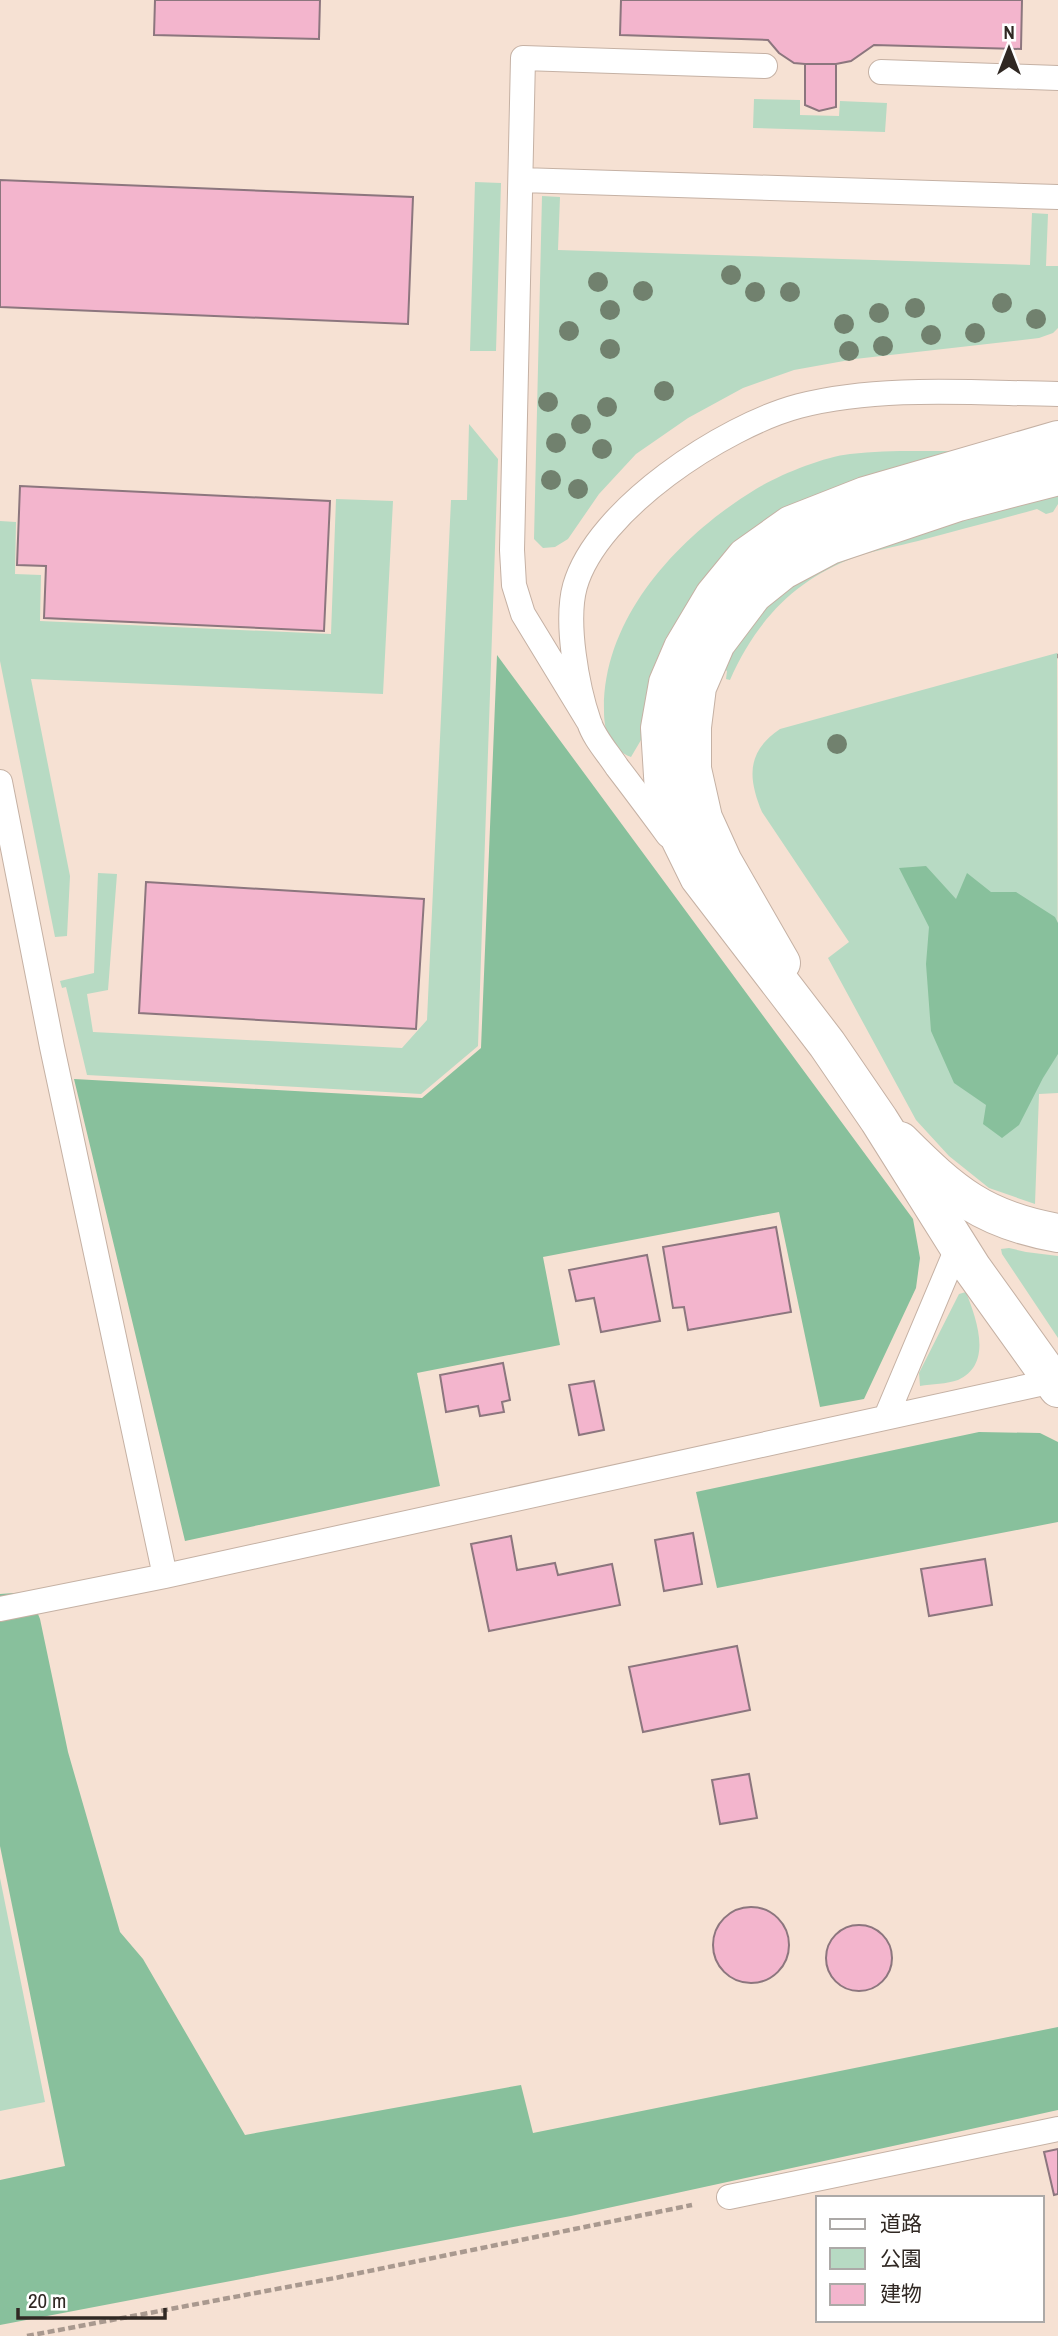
<svg xmlns="http://www.w3.org/2000/svg" width="1058" height="2336" viewBox="0 0 1058 2336" font-family="'Archivo Narrow','Noto Sans JP',sans-serif">
<style>
.green{fill:#b7dac3}
.forest{fill:#88c09c}
.building{fill:#f3b5cd;stroke:#8c767e;stroke-width:2}
.lines{fill:none;stroke-linecap:round;stroke-linejoin:round}
.lane-casing{stroke:#c5b1a4;stroke-width:26}
.street-casing{stroke:#c5b1a4;stroke-width:40}
.secondary-casing{stroke:#c5b1a4;stroke-width:40}
.path{stroke:#a9998f;stroke-width:4.5;stroke-dasharray:7 3.5;stroke-linecap:butt}
.lane{stroke:#fff;stroke-width:24}
.street{stroke:#fff;stroke-width:38}
.secondary{stroke:#fff;stroke-width:38}
.tree{fill:#71816e}
</style>
<rect width="100%" height="100%" fill="#f6e1d3"/>
<path class="green" d="M 754,99 L 800,100 L 800,115 L 839,116 L 840,101 L 887,103 L 885,132 L 753,128 Z
M 475,182 L 501,183 L 496,351 L 470,351 Z
M 542,196 L 560,197 L 558,250 L 1030,265 L 1032,213 L 1048,214 L 1046,266 L 1058,266 L 1058,328 L 1053,333 L 1039,338 L 855,359 L 794,370 L 743,388 L 688,418 L 636,454 L 599,494 L 568,539 L 555,547 L 543,548 L 534,539 Z
M 469,424 L 498,459 L 478,1046 L 421,1094 L 87,1075 L 66,987 L 62,988 L 60,981 L 94,973 L 98,873 L 117,874 L 108,990 L 87,994 L 93,1032 L 402,1048 L 427,1020 L 451,500 L 467,500 Z
M 950,451 L 952,456 L 701,584 L 666,638 L 651,673 L 646,695 L 641,740 L 631,757 C 610,749 604,732 604,711 C 602,617 680,535 756,489 C 779,475 823,457 850,454 C 883,450 917,451 950,451 Z
M 1058,494 L 1058,504 L 1053,512 L 1046,514 L 1037,509 C 998,520 958,530 918,541 C 898,546 876,550 856,557 C 795,579 756,621 730,680 L 726,679 L 727,671 L 723,668 L 731,654 L 777,591 L 854,550 Z
M 336,499 L 393,501 L 383,694 L 31,679 L 70,876 L 67,936 L 55,937 L 0,661 L 0,521 L 16,522 L 15,574 L 41,575 L 40,621 L 331,634 Z
M 1057,653 L 1058,1093 L 1039,1094 L 1035,1204 L 989,1188 L 949,1156 L 916,1120 L 828,958 L 849,942 L 762,812 C 748,778 746,752 780,729 Z
M 1009,1248 L 1026,1252 L 1058,1256 L 1058,1338 L 1002,1254 L 1001,1249 Z
M 966,1292 C 976,1318 994,1364 958,1380 C 947,1384 932,1384 920,1386 L 919,1373 L 959,1294 Z
M 0,1878 L 45,2102 L 0,2111 Z"/>
<path class="forest" d="M 497,655 L 913,1219 L 920,1258 L 916,1288 L 864,1399 L 820,1407 L 779,1212 L 543,1257 L 560,1345 L 417,1373 L 440,1486 L 185,1541 L 74,1079 L 422,1098 L 481,1048 Z
M 926,866 L 956,899 L 967,873 L 991,892 L 1016,892 L 1055,917 L 1058,923 L 1058,1054 L 1043,1078 L 1019,1125 L 1002,1138 L 983,1124 L 986,1105 L 954,1083 L 931,1031 L 926,964 L 929,927 L 899,868 Z
M 979,1432 L 1040,1433 L 1058,1442 L 1058,1522 L 717,1588 L 696,1492 Z
M 29,1592 L 40,1619 L 68,1752 L 120,1932 L 143,1959 L 245,2135 L 521,2085 L 533,2133 L 1058,2027 L 1058,2110 L 571,2216 L 0,2325 L 0,2180 L 65,2166 L 0,1846 L 0,1594 Z"/>
<path class="building" d="M 155,0 L 320,0 L 319,39 L 154,35 Z
M 621,0 L 1022,0 L 1021,49 L 874,45 L 851,61 L 836,64 L 805,64 L 794,63 L 779,53 L 768,40 L 620,35 Z
M 805,64 L 836,64 L 836,107 L 819,111 L 805,105 Z
M 0,180 L 413,197 L 408,324 L 0,307 Z
M 20,486 L 330,501 L 324,631 L 44,618 L 46,566 L 17,565 Z
M 146,882 L 424,899 L 416,1029 L 139,1013 Z
M 776,1227 L 791,1312 L 688,1330 L 684,1307 L 673,1308 L 663,1247 Z
M 647,1255 L 660,1321 L 601,1332 L 594,1298 L 576,1301 L 569,1270 Z
M 503,1363 L 510,1400 L 502,1402 L 504,1412 L 480,1416 L 478,1406 L 446,1412 L 440,1375 Z
M 594,1381 L 604,1430 L 579,1435 L 569,1385 Z
M 693,1533 L 702,1584 L 664,1591 L 655,1540 Z
M 511,1536 L 517,1570 L 555,1563 L 558,1575 L 612,1564 L 620,1605 L 489,1631 L 471,1544 Z
M 985,1559 L 992,1605 L 929,1616 L 921,1569 Z
M 737,1646 L 750,1710 L 643,1732 L 629,1667 Z
M 749,1774 L 757,1818 L 720,1824 L 712,1780 Z
M713 1945a38 38 0 1 1 76 0a38 38 0 1 1-76 0Z
M826 1958a33 33 0 1 1 66 0a33 33 0 1 1-66 0Z
M 1058,2149 L 1058,2194 L 1054,2195 L 1044,2152 Z"/>
<g class="lines">
<g class="lane-casing">
<path id="lane" d="M 881,72 L 1058,78
M 521,180 L 1058,197
M 590,724 L 523,614 L 514,585 L 512,550 L 523,58 L 765,66
M 0,782 L 52,1047 L 165,1576
M 668,835 C 651,812 634,789 617,767 C 608,753 594,738 589,722 C 577,687 565,622 575,586 C 597,509 724,426 799,406 C 881,385 974,393 1058,394
M 886,1417 L 958,1246
M 0,1609 L 165,1576 L 1053,1381
M 729,2197 L 1058,2129"/>
</g>
<g class="street-casing">
<path id="street" d="M 781,963 L 723,862 L 703,818 L 692,769 L 692,727 L 697,687 L 716,643 L 753,594 L 783,570 L 830,545 L 958,502 L 1058,476
M 900,1141 C 952,1193 983,1220 1058,1233"/>
</g>
<g class="secondary-casing">
<path id="secondary" d="M 1058,440 L 865,496 L 791,525 L 746,557 L 714,596 L 683,648 L 668,683 L 660,728 L 664,791 L 672,822 L 699,877 L 827,1044 L 879,1120 L 972,1268 L 1058,1388"/>
</g>
<path class="path" d="M 1057,656 L 1058,656
M 27,2336 L 335,2278 L 692,2205"/>
<use href="#lane" class="lane"/>
<use href="#street" class="street"/>
<use href="#secondary" class="secondary"/>
</g>
<g class="tree">
<circle cx="731" cy="275" r="10"/>
<circle cx="598" cy="282" r="10"/>
<circle cx="643" cy="291" r="10"/>
<circle cx="755" cy="292" r="10"/>
<circle cx="790" cy="292" r="10"/>
<circle cx="1002" cy="303" r="10"/>
<circle cx="915" cy="308" r="10"/>
<circle cx="610" cy="310" r="10"/>
<circle cx="879" cy="313" r="10"/>
<circle cx="1036" cy="319" r="10"/>
<circle cx="844" cy="324" r="10"/>
<circle cx="569" cy="331" r="10"/>
<circle cx="975" cy="333" r="10"/>
<circle cx="931" cy="335" r="10"/>
<circle cx="883" cy="346" r="10"/>
<circle cx="610" cy="349" r="10"/>
<circle cx="849" cy="351" r="10"/>
<circle cx="664" cy="391" r="10"/>
<circle cx="548" cy="402" r="10"/>
<circle cx="607" cy="407" r="10"/>
<circle cx="581" cy="424" r="10"/>
<circle cx="556" cy="443" r="10"/>
<circle cx="602" cy="449" r="10"/>
<circle cx="551" cy="480" r="10"/>
<circle cx="578" cy="489" r="10"/>
<circle cx="837" cy="744" r="10"/>
</g>
<rect x="816" y="2196" width="228" height="126" fill="#ffffff" stroke="#aca9a7" stroke-width="2"/>
<rect x="830" y="2219" width="35" height="10" fill="#ffffff" stroke="#aca9a7" stroke-width="2"/>
<text x="880" y="2231" font-size="21" fill="#302823">道路</text>
<rect x="830" y="2248" width="35" height="21" fill="#b7dac3" stroke="#aca9a7" stroke-width="2"/>
<text x="880" y="2266" font-size="21" fill="#302823">公園</text>
<rect x="830" y="2284" width="35" height="21" fill="#f3b5cd" stroke="#aca9a7" stroke-width="2"/>
<text x="880" y="2301" font-size="21" fill="#302823">建物</text>
<g transform="translate(1009 49)" stroke="#ffffff" stroke-width="5" paint-order="stroke">
<path d="M0-5L12 26L0 18L-12 26Z" fill="#302823"/>
<text y="-10" font-size="19" font-weight="bold" text-anchor="middle" fill="#302823">N</text>
</g>
<path d="M18 2308v10h147v-10" fill="none" stroke="#302823" stroke-width="3.5"/>
<text x="28" y="2308" font-size="21" fill="#302823" stroke="#ffffff" stroke-width="5" paint-order="stroke">20 m</text>
</svg>
